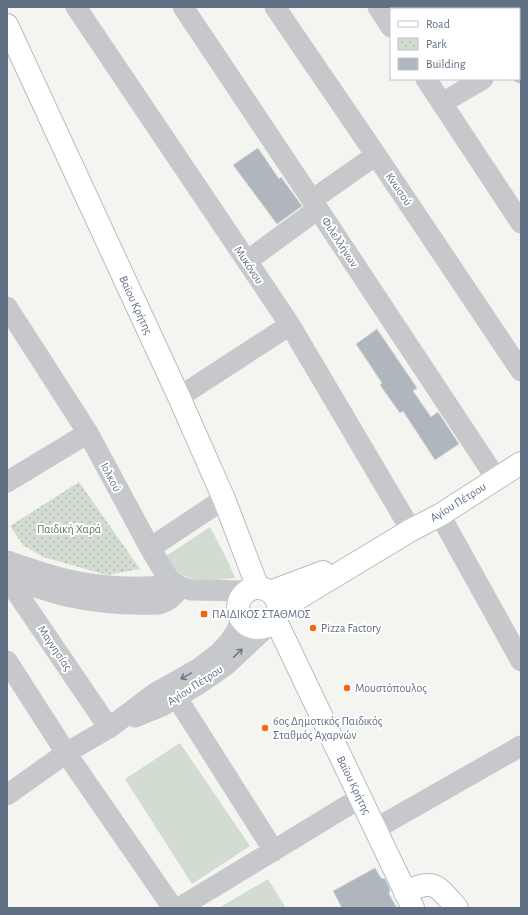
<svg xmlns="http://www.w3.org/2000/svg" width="528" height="915" viewBox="0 0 528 915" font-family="'Alegreya Sans',sans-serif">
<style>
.grass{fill:#d3dcd0}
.park{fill:url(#park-dots)}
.building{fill:#b0b6bd;stroke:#d5d6d3}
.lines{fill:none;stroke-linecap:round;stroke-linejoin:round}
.secondary-casing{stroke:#b8bbc1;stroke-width:24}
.street{stroke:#c6c8cc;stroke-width:21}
.secondary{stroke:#fff;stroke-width:22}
.oneway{stroke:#6b788b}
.poi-dot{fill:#f16513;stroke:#fff;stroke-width:1.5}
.labels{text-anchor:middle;stroke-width:4;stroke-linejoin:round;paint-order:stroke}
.street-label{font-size:12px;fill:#616f84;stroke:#fff}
.park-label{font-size:12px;fill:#627a60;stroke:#fff}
.poi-label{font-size:12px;fill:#616f84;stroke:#fff;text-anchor:start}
</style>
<defs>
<pattern id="park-dots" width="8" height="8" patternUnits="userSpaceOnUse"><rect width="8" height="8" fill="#d3dcd0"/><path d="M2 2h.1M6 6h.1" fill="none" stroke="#afb7ae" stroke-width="1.8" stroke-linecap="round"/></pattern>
</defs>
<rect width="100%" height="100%" fill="#f4f5f0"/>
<path class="grass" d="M 210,527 C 219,544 228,560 235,578 C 217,580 195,585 180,573 C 174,569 170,562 166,556 Z
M 180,743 L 250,846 L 192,884 L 125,779 Z
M 268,879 L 286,908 L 223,908 L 222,906 Z"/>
<path class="park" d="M 79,482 L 140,569 L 107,575 L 43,557 L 23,545 L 10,526 Z"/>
<path class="building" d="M 258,148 L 279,179 L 281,177 L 302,206 L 277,224 L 233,165 Z
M 377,329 L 417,388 L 413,391 L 431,417 L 438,412 L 459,444 L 435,460 L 403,411 L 400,413 L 380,385 L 382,383 L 356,344 Z
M 375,868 L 381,878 L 385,879 L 390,889 L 389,894 L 397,908 L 342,908 L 333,891 Z"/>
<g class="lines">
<g class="secondary-casing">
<path id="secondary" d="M 7,25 L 179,397 L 224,499 L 258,588
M238 608a20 20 0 1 1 40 0a20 20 0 1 1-40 0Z
M 270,592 L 323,572
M 277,611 L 411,530 L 440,515 L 521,463
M 275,619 L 413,908
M 405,893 C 435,877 437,886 457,908"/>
</g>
<path class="street" d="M 76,7 L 290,325 L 411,530
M 183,7 L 318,209 L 496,478
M 275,7 L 376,155 L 521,371
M 378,7 L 391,27
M 477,7 L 478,9
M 519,70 L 521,73
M 426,79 L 521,223
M 442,103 L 483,79
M 312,200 L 376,155
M 247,261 L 318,209
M 7,307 L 88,433 L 150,548 L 165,573 L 171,580 L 181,587 L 191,590 L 248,591
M 179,397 L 290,325
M 7,482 L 88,433
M 440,515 L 521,661
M 150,548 L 224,499
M 7,561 C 28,568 48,575 69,580 C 105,588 140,589 177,585
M 7,565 C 11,572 11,579 13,587 L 109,728
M 7,578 C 27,584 46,591 66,596 C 97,603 127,605 159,604 C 169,602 174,595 181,587
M 7,661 L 66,753 L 173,908
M 177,698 L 274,851
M 135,717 L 162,706 L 202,682 L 225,666 L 269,625
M 7,795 L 66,753 L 109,728 L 154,694 L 198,669 L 218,654 L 229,642 L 237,630 L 241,619
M 375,829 L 521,746
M 179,908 L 360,798"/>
<use href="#secondary" class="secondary"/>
</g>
<defs><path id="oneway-shaft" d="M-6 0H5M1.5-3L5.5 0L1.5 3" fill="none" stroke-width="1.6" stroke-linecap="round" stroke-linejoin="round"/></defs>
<g class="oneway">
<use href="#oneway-shaft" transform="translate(238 653) rotate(-44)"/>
<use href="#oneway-shaft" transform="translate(186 676) rotate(151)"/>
</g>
<g class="poi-dot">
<rect x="200" y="610" width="8" height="8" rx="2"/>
<circle cx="313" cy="628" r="4"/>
<circle cx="347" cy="688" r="4"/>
<circle cx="265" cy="728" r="4"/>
</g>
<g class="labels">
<g class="street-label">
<text transform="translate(399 189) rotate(56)" y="4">Κνωσού</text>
<text transform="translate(340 242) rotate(57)" y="4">Φιλελλήνων</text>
<text transform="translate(249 265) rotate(56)" y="4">Μυκόνου</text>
<text transform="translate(136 305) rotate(65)" y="4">Βαϊου Κρήτης</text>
<text transform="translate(111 477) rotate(62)" y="4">Ιολκού</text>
<text transform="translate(458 502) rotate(-32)" y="4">Αγίου Πέτρου</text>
<text transform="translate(55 648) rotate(56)" y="4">Μαγνησίας</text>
<text transform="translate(195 685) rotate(-33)" y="4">Αγίου Πέτρου</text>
<text transform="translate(354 785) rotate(64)" y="4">Βαϊου Κρήτης</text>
</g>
<g class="park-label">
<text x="69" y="533">Παιδική Χαρά</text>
</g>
<g class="poi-label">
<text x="212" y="618">ΠΑΙΔΙΚΟΣ ΣΤΑΘΜΟΣ</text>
<text x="321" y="632">Pizza Factory</text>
<text x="355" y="692">Μουστόπουλος</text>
<text x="273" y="725">6ος Δημοτικός Παιδικός<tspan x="273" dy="14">Σταθμός Αχαρνών</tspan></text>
</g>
</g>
<rect width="528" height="915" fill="none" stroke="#616f84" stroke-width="16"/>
<rect x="390" y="8" width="130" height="72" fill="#ffffff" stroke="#c0c5ce"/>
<rect x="398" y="21" width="20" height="6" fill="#ffffff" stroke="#c0c5ce"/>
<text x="426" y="28" font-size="12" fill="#616f84">Road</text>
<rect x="398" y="38" width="20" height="12" fill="url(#park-dots)" stroke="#c0c5ce"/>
<text x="426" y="48" font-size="12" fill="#616f84">Park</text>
<rect x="398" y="58" width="20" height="12" fill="#b0b6bd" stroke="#c0c5ce"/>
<text x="426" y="68" font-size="12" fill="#616f84">Building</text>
</svg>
